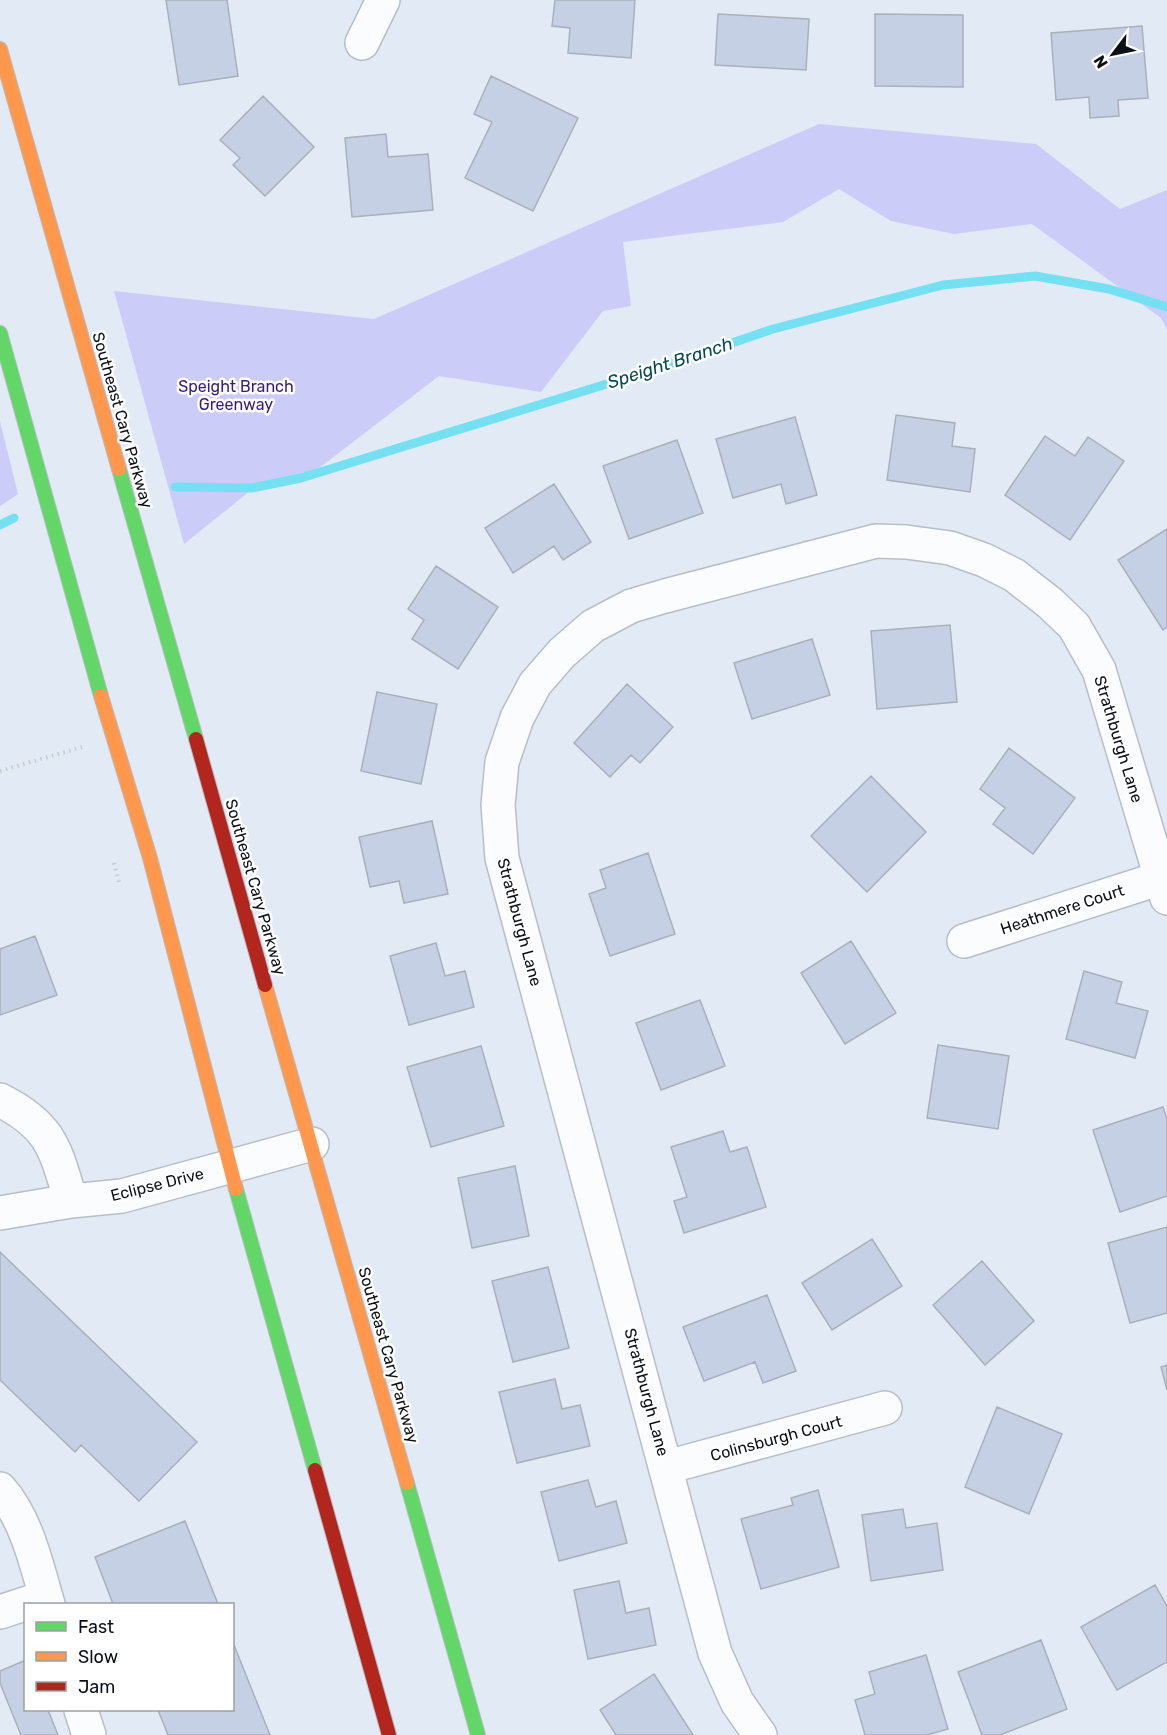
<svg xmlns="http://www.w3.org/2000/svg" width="1167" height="1735" viewBox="0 0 1167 1735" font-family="Rubik,sans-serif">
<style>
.green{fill:#cbccf8}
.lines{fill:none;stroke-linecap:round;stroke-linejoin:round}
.stream{stroke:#76e0f3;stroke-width:9}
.building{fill:#c6d0e4;stroke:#aab0b8;stroke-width:1.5}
.street-casing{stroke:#b7bec6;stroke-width:36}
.fast-casing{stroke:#b7bec6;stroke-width:16}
.slow-casing{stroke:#b7bec6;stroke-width:16}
.jam-casing{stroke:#b7bec6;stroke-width:16}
.path{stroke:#c7cacd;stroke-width:4;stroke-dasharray:1.5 4.5;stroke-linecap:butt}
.street{stroke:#fbfcfe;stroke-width:33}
.fast{stroke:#63d668;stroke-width:14}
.slow{stroke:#ff974d;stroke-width:14}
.jam{stroke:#b3261e;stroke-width:14}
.labels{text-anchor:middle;stroke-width:5;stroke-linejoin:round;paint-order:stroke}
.park-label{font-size:16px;fill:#371c80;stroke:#fff}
.street-label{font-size:16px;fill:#0a1015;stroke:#fff}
.water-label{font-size:18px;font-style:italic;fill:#064953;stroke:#fff}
</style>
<rect width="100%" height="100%" fill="#e2ebf5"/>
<path class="green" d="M 819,124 L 1036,144 L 1120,209 L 1167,190 L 1167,329 L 1161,318 L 1032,224 L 954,234 L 891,221 L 839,189 L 783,222 L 623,242 L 631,306 L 603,311 L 541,392 L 439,376 L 310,475 L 260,483 L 184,544 L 114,291 L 374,319 Z
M 0,421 L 18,494 L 0,506 Z"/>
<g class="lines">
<path class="stream" d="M 175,487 L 252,488 L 301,478 L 662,367 L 773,329 L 943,285 L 1035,276 L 1109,289 L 1167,307
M 0,525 L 14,518"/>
</g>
<path class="building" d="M 166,0 L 227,0 L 238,76 L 179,85 Z
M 555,0 L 635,0 L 631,58 L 568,53 L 570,28 L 552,26 Z
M 718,14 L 809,19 L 806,70 L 715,65 Z
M 875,14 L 963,15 L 963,87 L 875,86 Z
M 1142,26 L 1148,98 L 1118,100 L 1119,116 L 1090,118 L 1089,97 L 1056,100 L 1051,33 Z
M 491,76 L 578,118 L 533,211 L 465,178 L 492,122 L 474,114 Z
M 263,96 L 314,147 L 265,196 L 233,165 L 240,158 L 220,140 Z
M 386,134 L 388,157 L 428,154 L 433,210 L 352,217 L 345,138 Z
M 896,415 L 955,423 L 952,446 L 975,449 L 970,492 L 887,480 Z
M 795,417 L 817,495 L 786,504 L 781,484 L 733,498 L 716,439 Z
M 1045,436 L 1075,456 L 1088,437 L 1124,461 L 1070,540 L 1005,495 Z
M 677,440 L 703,513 L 629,539 L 603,466 Z
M 554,484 L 591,542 L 563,560 L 554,546 L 513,573 L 485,528 Z
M 1167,529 L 1167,627 L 1163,630 L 1118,560 Z
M 436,566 L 498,607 L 458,669 L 412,639 L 424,620 L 408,609 Z
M 950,625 L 957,702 L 877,709 L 871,631 Z
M 812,639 L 830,695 L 752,719 L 734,663 Z
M 627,684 L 673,727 L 640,763 L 631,755 L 610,777 L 574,743 Z
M 377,692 L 437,704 L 421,784 L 361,771 Z
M 1009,748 L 1075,798 L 1033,854 L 993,824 L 1005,808 L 980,789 Z
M 871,776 L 926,832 L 867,892 L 811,836 Z
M 432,821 L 448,894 L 404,903 L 399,881 L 370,887 L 359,837 Z
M 648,853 L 675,934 L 610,956 L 589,894 L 606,888 L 600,870 Z
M 35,936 L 57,995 L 0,1015 L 0,949 Z
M 851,941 L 896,1013 L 845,1044 L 801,973 Z
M 436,943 L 445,976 L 465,971 L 474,1007 L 409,1025 L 390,956 Z
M 1084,971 L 1122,982 L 1116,1003 L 1148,1011 L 1135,1058 L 1066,1039 Z
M 700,1000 L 725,1066 L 661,1090 L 636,1023 Z
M 938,1045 L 1009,1056 L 998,1129 L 927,1118 Z
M 481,1046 L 504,1126 L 431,1147 L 407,1067 Z
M 1163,1107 L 1167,1119 L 1167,1196 L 1120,1212 L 1093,1130 Z
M 723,1131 L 730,1152 L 747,1147 L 766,1207 L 684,1233 L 674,1201 L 687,1197 L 671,1147 Z
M 515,1166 L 529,1236 L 472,1248 L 458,1178 Z
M 1167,1227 L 1167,1313 L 1130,1323 L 1108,1243 Z
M 872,1239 L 902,1286 L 832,1330 L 802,1283 Z
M 0,1252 L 197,1442 L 139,1501 L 81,1445 L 75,1452 L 0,1380 Z
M 982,1261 L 1034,1321 L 985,1365 L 933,1305 Z
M 548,1267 L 569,1348 L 513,1362 L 492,1281 Z
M 767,1295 L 796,1371 L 763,1383 L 755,1362 L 704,1381 L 683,1327 Z
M 1167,1365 L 1167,1390 L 1161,1367 Z
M 555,1379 L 562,1409 L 580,1405 L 590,1446 L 517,1463 L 499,1392 Z
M 997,1407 L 1062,1434 L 1029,1514 L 965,1487 Z
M 588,1480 L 596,1507 L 616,1501 L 627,1543 L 559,1561 L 541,1492 Z
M 818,1490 L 839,1567 L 761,1589 L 741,1519 L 793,1505 L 791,1498 Z
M 903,1509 L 906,1528 L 937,1523 L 943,1570 L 871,1581 L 862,1515 Z
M 185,1521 L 218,1604 L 113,1604 L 95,1557 Z
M 619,1581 L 626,1613 L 649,1608 L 656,1645 L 588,1659 L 574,1590 Z
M 1155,1585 L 1167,1606 L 1167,1662 L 1117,1690 L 1081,1627 Z
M 232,1640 L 270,1735 L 168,1735 L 158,1710 L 232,1710 Z
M 1041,1640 L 1067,1709 L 1000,1735 L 982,1735 L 958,1672 Z
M 926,1655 L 948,1729 L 927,1735 L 865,1735 L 855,1700 L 875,1694 L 869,1672 Z
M 26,1660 L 26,1710 L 48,1710 L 58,1735 L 21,1735 L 0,1683 L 0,1671 Z
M 654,1674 L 693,1735 L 616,1735 L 600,1710 Z"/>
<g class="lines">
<g class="street-casing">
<path id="street" d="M 362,43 L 383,0
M 964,941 L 1161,878
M 0,1100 C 52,1126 55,1149 71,1201
M 0,1213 L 71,1201 L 122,1196 L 312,1144
M 667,1467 L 885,1408
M 0,1489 C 27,1519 37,1567 48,1604
M 0,1612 L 46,1597
M 81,1710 L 89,1735
M 760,1735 L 737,1702 L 715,1653 L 502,858 L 498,805 L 502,762 L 517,718 L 535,684 L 562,653 L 593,626 L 631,606 L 665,596 L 876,541 L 906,542 L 950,548 L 984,560 L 1014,575 L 1050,603 L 1074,626 L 1099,670 L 1167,898"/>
</g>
<g class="fast-casing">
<path id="fast" d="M 0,333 L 101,696
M 119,469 L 196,739
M 236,1189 L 315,1470
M 407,1483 L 478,1735"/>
</g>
<g class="slow-casing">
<path id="slow" d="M 0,49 L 119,469
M 101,696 L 150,858 L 236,1189
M 265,985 L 407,1483"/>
</g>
<g class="jam-casing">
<path id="jam" d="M 196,739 L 265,985
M 315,1470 L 389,1735"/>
</g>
<path class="path" d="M 0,771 L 82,747
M 114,863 L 119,882"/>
<use href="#street" class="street"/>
<use href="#fast" class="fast"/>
<use href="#slow" class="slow"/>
<use href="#jam" class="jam"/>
</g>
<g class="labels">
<g class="park-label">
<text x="236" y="392">Speight Branch<tspan x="236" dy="18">Greenway</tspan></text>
</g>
<g class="street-label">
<text transform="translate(123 420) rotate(74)" y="6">Southeast Cary Parkway</text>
<text transform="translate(1119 739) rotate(73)" y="6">Strathburgh Lane</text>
<text transform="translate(256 887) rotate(74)" y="6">Southeast Cary Parkway</text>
<text transform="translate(1062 909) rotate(-18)" y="6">Heathmere Court</text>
<text transform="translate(520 922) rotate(75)" y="6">Strathburgh Lane</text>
<text transform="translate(157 1184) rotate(-14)" y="6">Eclipse Drive</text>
<text transform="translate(389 1355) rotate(74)" y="6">Southeast Cary Parkway</text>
<text transform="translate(647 1392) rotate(75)" y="6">Strathburgh Lane</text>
<text transform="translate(776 1438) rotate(-15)" y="6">Colinsburgh Court</text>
</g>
<g class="water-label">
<text transform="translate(670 363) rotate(-18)" y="6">Speight Branch</text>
</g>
</g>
<rect x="24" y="1603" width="210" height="108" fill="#ffffff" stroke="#9d9fa1" stroke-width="1.5"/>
<rect x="36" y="1622" width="30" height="9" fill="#63d668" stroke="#9d9fa1" stroke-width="1.5"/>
<text x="78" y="1633" font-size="18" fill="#0a1015">Fast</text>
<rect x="36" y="1652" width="30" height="9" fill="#ff974d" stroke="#9d9fa1" stroke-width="1.5"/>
<text x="78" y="1663" font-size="18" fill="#0a1015">Slow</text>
<rect x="36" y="1682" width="30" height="9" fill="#b3261e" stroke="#9d9fa1" stroke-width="1.5"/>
<text x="78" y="1693" font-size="18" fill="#0a1015">Jam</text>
<g transform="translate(1113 54) rotate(238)" stroke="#ffffff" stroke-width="4.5" paint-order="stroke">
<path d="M0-4.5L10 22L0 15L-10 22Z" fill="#0a1015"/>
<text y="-9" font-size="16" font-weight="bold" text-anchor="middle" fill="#0a1015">N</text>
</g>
</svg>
